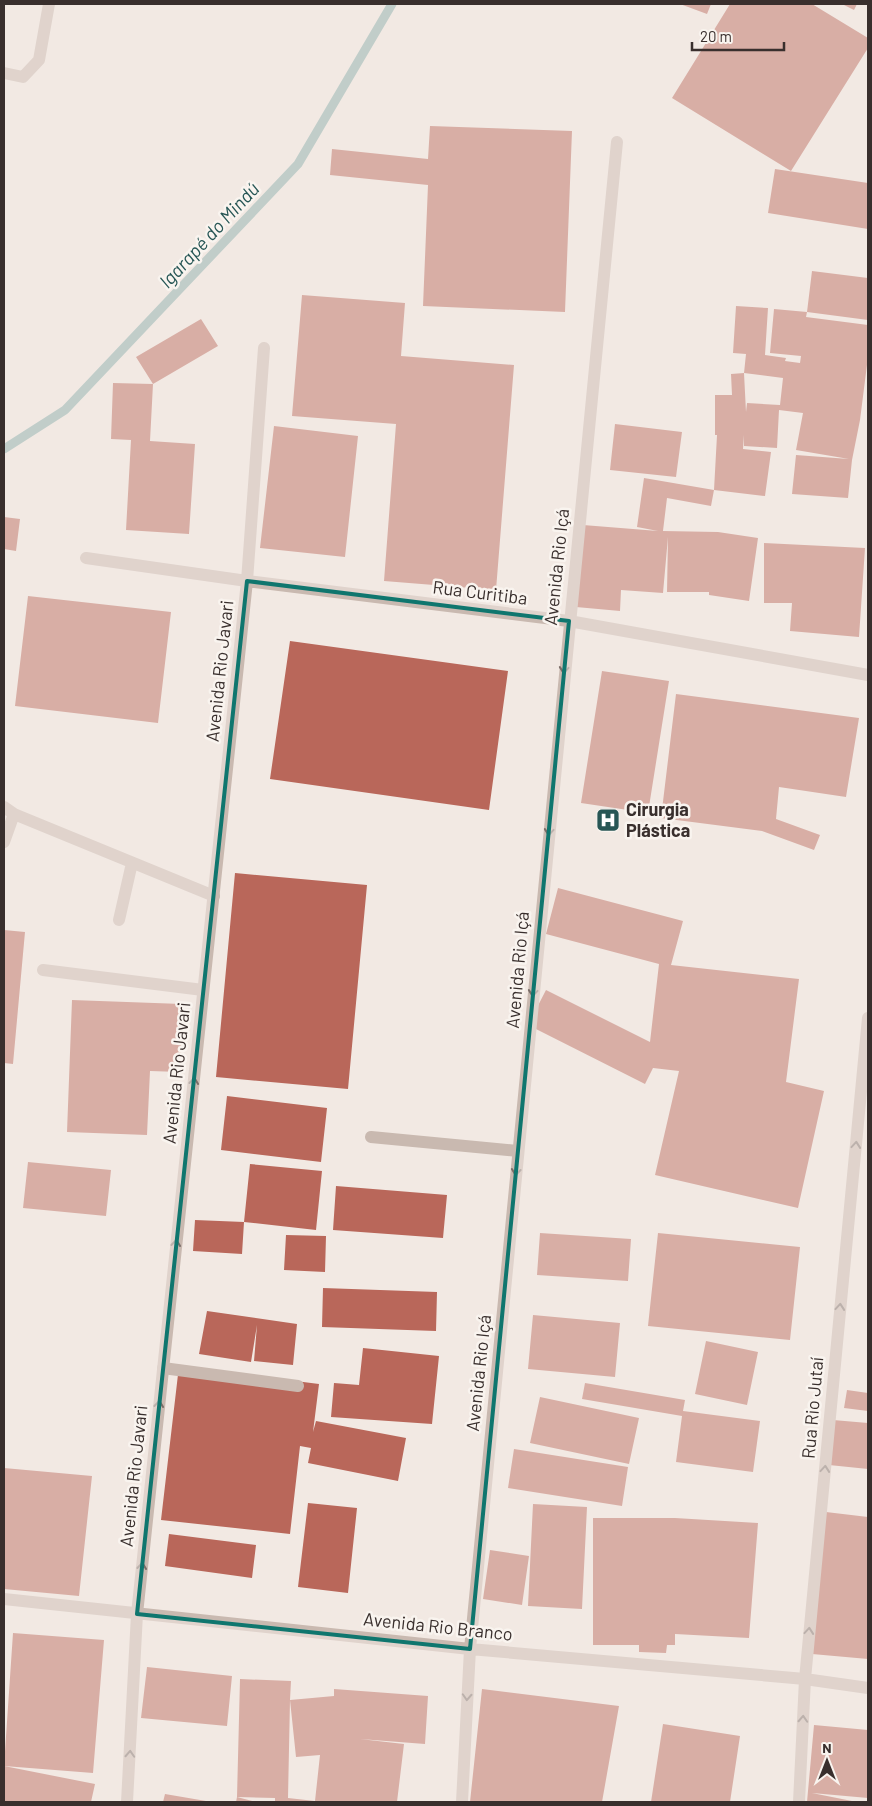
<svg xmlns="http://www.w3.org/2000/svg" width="872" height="1806" viewBox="0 0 872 1806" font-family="Barlow,sans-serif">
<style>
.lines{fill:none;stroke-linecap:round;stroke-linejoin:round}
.stream{stroke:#85aca9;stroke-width:9}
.building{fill:#b9675a}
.lane{stroke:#c9b9b0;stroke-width:12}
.street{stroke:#c9b9b0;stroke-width:12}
.oneway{stroke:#7a6d68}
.marked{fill:none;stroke:#0f766e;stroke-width:4;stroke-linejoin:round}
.labels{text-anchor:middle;stroke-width:5;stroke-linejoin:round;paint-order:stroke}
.street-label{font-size:18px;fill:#392f2d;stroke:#f9f4ef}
.poi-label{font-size:18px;font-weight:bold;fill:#392f2d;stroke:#f9f4ef;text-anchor:start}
.water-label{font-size:19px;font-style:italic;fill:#275655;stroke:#f9f4ef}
</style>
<rect width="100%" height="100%" fill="#f2e9e3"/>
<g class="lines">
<path class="stream" d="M 4,449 L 65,410 L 298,164 L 392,4"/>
</g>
<path class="building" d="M 680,4 L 711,4 L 707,14 Z
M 730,4 L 812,4 L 868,38 L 868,48 L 791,171 L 672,98 Z
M 842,4 L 857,4 L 854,10 Z
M 430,126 L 572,131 L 565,312 L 423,306 L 428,185 L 330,175 L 332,149 L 428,159 Z
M 775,169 L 868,183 L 868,229 L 768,213 Z
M 812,271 L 868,278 L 868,320 L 807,312 Z
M 302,295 L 405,303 L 401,356 L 514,365 L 496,590 L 384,581 L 396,424 L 292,416 Z
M 736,306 L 768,308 L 765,355 L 786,358 L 785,361 L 800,363 L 801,356 L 770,353 L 774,309 L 807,312 L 806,317 L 868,325 L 868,357 L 860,420 L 852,460 L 848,498 L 792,494 L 796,455 L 849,459 L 796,450 L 803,413 L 779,410 L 777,448 L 744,446 L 744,435 L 743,449 L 771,452 L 765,496 L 714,490 L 717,435 L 715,435 L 715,395 L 732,395 L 731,374 L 744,373 L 746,412 L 747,403 L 780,405 L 783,378 L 744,373 L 746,354 L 733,353 Z
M 201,319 L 218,346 L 153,384 L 136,357 Z
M 113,383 L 153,384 L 150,441 L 195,444 L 189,534 L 126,530 L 131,440 L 111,439 Z
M 615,424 L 682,432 L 676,477 L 610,470 Z
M 274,426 L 358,436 L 345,557 L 260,548 Z
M 644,478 L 714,490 L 711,506 L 667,498 L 663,531 L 718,532 L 758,538 L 749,601 L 709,595 L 709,592 L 667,592 L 668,537 L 663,593 L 621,590 L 620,611 L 576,607 L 583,525 L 658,531 L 637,527 Z
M 4,517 L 20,519 L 16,551 L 4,549 Z
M 764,543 L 865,548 L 859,637 L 790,631 L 792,603 L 764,603 Z
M 28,596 L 171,612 L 158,723 L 15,706 Z
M 290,641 L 508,671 L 489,810 L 270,779 Z
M 602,671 L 669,681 L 648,813 L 581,803 Z
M 676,694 L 859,718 L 846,797 L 779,787 L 776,819 L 820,835 L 814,850 L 762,831 L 661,818 Z
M 235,873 L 367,885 L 348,1089 L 216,1077 Z
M 558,888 L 683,921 L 671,965 L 799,979 L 786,1082 L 824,1091 L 798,1208 L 655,1175 L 679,1071 L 653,1068 L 645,1084 L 528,1025 L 546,990 L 650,1042 L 659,964 L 546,934 Z
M 4,930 L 25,932 L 13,1064 L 4,1063 Z
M 72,1000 L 182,1004 L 180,1072 L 150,1071 L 147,1135 L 67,1132 Z
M 227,1096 L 327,1108 L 321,1162 L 221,1150 Z
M 28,1162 L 111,1170 L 106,1216 L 23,1208 Z
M 250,1164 L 322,1171 L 316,1230 L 244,1222 Z
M 336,1186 L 447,1195 L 443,1238 L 333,1230 Z
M 195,1220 L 244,1222 L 242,1254 L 193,1251 Z
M 540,1233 L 631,1239 L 628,1281 L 537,1275 Z
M 658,1233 L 800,1247 L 790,1340 L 648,1326 Z
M 286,1235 L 326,1236 L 325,1272 L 284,1270 Z
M 323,1288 L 437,1292 L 436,1331 L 322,1327 Z
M 207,1311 L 297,1324 L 293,1365 L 254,1361 L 257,1325 L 251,1362 L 199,1354 Z
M 533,1315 L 620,1323 L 615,1377 L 528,1369 Z
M 706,1341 L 758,1352 L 747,1405 L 695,1394 Z
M 363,1348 L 439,1356 L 432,1424 L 331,1417 L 334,1383 L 359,1385 Z
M 179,1366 L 319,1384 L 313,1432 L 316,1421 L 406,1438 L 398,1481 L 308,1463 L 311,1448 L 300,1446 L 290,1534 L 161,1520 Z
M 585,1383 L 685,1400 L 683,1411 L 760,1421 L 753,1472 L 676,1462 L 682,1416 L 582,1399 Z
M 847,1390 L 868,1393 L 868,1411 L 844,1408 Z
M 540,1397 L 639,1418 L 629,1464 L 530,1443 Z
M 833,1420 L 868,1423 L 868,1469 L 829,1465 Z
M 514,1449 L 628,1467 L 622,1506 L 508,1488 Z
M 4,1468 L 92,1476 L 79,1596 L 4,1589 Z
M 308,1503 L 357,1508 L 348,1593 L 298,1587 Z
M 533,1504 L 587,1507 L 582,1609 L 528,1606 Z
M 826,1512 L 868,1517 L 868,1659 L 812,1654 Z
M 593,1518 L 675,1518 L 758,1523 L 749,1638 L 675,1634 L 675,1645 L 667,1645 L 666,1653 L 639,1652 L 639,1645 L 593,1645 Z
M 169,1534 L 256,1545 L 252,1578 L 165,1566 Z
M 490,1550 L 529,1556 L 522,1605 L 483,1599 Z
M 13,1633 L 104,1640 L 93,1773 L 4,1766 Z
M 147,1667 L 232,1676 L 227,1726 L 141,1718 Z
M 240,1679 L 291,1681 L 290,1700 L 288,1798 L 315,1801 L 320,1755 L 296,1757 L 290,1700 L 334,1696 L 334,1689 L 428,1696 L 425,1744 L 360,1739 L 404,1744 L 397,1802 L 275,1802 L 275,1798 L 237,1797 Z
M 482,1689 L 619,1706 L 602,1802 L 470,1802 Z
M 663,1724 L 740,1736 L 730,1802 L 651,1802 Z
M 814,1725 L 868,1730 L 868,1798 L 812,1793 L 857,1802 L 807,1802 Z
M 4,1766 L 95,1784 L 91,1802 L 4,1802 Z
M 165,1794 L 206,1801 L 206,1802 L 163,1802 Z
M 237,1797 L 256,1802 L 236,1802 Z"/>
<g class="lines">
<path class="lane" d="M 4,73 L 23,77 L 39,60 L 49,4
M 4,807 L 14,814 L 214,896
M 4,842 L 14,814
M 119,920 L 132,863
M 43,970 L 203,990
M 371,1137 L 518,1151
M 163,1368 L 298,1386"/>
<path class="street" d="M 86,558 L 247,581 L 569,621 L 868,675
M 4,1599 L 470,1649 L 805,1679 L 868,1688
M 127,1802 L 137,1614 L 247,581 L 264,348
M 462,1802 L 470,1649 L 617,142
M 799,1802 L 805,1679 L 868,1018"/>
</g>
<defs><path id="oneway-chevron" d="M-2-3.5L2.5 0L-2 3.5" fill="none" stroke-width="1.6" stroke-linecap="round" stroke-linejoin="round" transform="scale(1.25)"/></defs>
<g class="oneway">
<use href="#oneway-chevron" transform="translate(564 670) rotate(95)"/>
<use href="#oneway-chevron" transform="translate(549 832) rotate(95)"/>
<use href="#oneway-chevron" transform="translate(533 993) rotate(95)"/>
<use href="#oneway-chevron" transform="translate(194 1081) rotate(-84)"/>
<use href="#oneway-chevron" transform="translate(856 1145) rotate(-85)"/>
<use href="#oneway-chevron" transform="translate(516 1172) rotate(96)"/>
<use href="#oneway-chevron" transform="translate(176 1243) rotate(-84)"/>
<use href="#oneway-chevron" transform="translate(840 1307) rotate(-85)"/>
<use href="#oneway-chevron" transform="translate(159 1404) rotate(-84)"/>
<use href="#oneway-chevron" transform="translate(825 1469) rotate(-85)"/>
<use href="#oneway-chevron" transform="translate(142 1566) rotate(-84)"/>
<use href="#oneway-chevron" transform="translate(809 1631) rotate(-85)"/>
<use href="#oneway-chevron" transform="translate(467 1697) rotate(93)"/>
<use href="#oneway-chevron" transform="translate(803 1719) rotate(-87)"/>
<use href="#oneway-chevron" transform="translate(130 1754) rotate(-87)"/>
</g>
<path d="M0 0H872V1806H0ZM 247,581 L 569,621 L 470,1649 L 137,1614 Z" fill="#f2e9e3" fill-opacity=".55" fill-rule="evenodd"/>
<path class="marked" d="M 247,581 L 569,621 L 470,1649 L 137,1614 Z"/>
<defs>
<g id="hospital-square" transform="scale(1.25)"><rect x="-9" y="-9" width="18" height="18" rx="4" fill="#275655" stroke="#f9f4ef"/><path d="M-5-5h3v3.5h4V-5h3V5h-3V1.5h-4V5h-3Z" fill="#fff"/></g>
</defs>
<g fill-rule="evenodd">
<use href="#hospital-square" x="608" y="820"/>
</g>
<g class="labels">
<g class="street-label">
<text transform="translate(557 567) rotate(-84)" y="6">Avenida Rio Içá</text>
<text transform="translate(480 593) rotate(7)" y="6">Rua Curitiba</text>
<text transform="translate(220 671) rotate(-84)" y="6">Avenida Rio Javari</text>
<text transform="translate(518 970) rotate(-85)" y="6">Avenida Rio Içá</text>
<text transform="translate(177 1073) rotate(-84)" y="6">Avenida Rio Javari</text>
<text transform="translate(479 1373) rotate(-84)" y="6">Avenida Rio Içá</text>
<text transform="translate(813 1408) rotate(-85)" y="6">Rua Rio Jutaí</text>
<text transform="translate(134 1476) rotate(-84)" y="6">Avenida Rio Javari</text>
<text transform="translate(438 1627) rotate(6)" y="6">Avenida Rio Branco</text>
</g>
<g class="poi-label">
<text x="626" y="816">Cirurgia<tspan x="626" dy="21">Plástica</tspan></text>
</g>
<g class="water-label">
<text transform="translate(209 235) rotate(-47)" y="7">Igarapé do Mindú</text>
</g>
</g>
<rect width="872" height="1806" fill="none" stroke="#392f2d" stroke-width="10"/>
<g transform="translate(827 1761)" stroke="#f9f4ef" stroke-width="4" paint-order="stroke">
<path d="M0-4L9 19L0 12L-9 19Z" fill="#392f2d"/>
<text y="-8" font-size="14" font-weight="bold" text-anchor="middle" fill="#392f2d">N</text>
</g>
<path d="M692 42v8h92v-8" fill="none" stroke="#392f2d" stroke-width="2.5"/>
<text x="700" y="42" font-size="15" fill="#392f2d" stroke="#f9f4ef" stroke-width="4" paint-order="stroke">20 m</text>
</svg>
